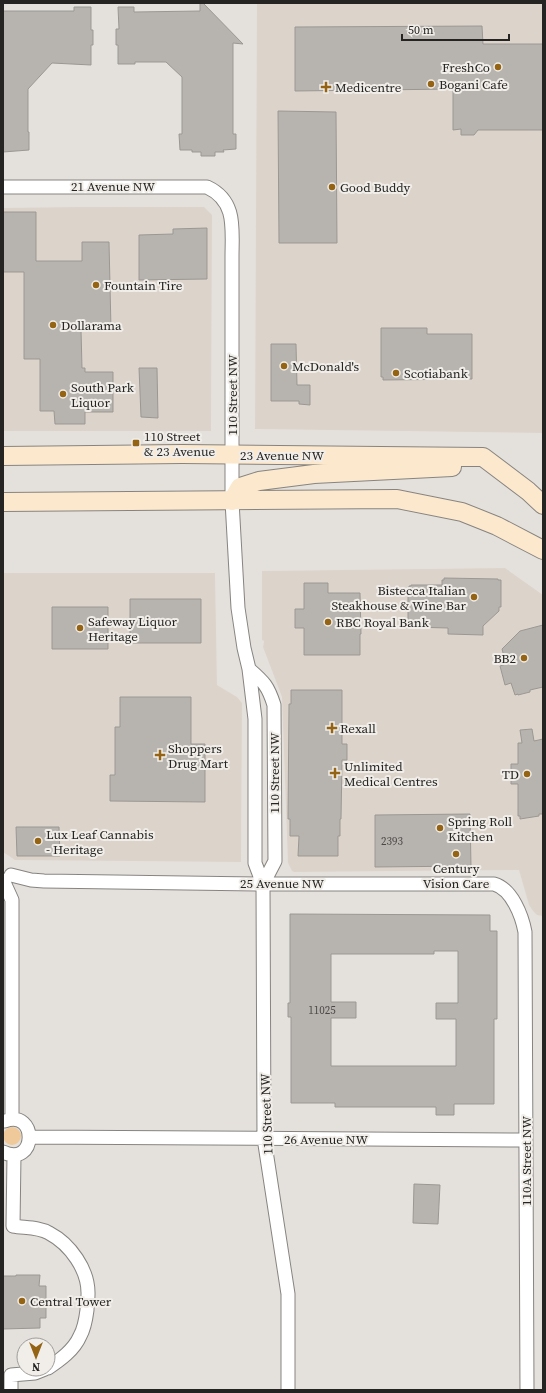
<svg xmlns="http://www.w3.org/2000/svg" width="546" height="1393" viewBox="0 0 546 1393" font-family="'Source Serif 4',serif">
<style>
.built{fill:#dcd4cb}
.green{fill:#efc999}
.building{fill:#b7b4b0;stroke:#9b9894;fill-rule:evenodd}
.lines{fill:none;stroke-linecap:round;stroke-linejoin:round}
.minor-casing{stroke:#878480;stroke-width:15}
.secondary-casing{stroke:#878480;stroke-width:20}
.minor{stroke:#fff;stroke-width:13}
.secondary{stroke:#fce8cd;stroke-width:18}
.poi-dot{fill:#946314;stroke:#f1eeea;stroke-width:1.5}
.labels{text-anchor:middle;stroke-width:4;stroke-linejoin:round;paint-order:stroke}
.number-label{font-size:11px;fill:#4a4846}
.poi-label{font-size:13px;fill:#252422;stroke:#f1eeea;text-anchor:start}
.street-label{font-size:13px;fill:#252422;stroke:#f1eeea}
</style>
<rect width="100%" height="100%" fill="#e4e1dd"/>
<path class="built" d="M 257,3 L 543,3 L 543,433 L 255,429 Z
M 77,207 L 204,207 L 212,215 L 211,431 L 3,431 L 3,208 Z
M 505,568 L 543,595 L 543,916 L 537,915 L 533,911 L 529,905 L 519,870 L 294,872 L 292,871 L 288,863 L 282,697 L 263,647 L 264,641 L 262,640 L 262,571 Z
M 3,573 L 215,573 L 217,685 L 237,697 L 242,703 L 241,862 L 15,860 L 3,852 Z"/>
<path class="green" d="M3 1136a9 9 0 1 1 18 0a9 9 0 1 1-18 0Z"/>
<path class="building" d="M 200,3 L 203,3 L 243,44 L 233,43 L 233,134 L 236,134 L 236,149 L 223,150 L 224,152 L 215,152 L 215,156 L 201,156 L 201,152 L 192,152 L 192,150 L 180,150 L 179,134 L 182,134 L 182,77 L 166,62 L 135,62 L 135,64 L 118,64 L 118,45 L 116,45 L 116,29 L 119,29 L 118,7 L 134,7 L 134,12 L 200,11 Z
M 74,7 L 91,7 L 91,30 L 93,30 L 93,45 L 91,45 L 91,65 L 52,63 L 28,89 L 28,132 L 29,132 L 29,150 L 3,152 L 3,11 L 74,11 Z
M 482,26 L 483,44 L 543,44 L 543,130 L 478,130 L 474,135 L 461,135 L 461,129 L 453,130 L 453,89 L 295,91 L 295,27 Z
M 278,111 L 336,112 L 337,243 L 279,243 Z
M 3,212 L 36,212 L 36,261 L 82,261 L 82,242 L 109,242 L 111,329 L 81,330 L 82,368 L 85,368 L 85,372 L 113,372 L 113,412 L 85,412 L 85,424 L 55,424 L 54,411 L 40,411 L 40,359 L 24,359 L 24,272 L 3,272 Z
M 207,228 L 207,279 L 139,280 L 139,235 L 173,234 L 173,229 Z
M 381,328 L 427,328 L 427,334 L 472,334 L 472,379 L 383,380 L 383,377 L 381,377 Z
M 271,344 L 296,344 L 297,385 L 310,385 L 310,405 L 299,404 L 299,401 L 271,401 Z
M 139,368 L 157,368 L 158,418 L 141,417 Z
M 444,578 L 498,579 L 498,580 L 501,580 L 501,607 L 499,607 L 499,611 L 483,626 L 483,635 L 448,634 L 448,628 L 411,627 L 411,624 L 408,624 L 408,589 L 409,589 L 409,586 L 411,586 L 411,585 L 442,585 L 442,580 L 444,580 Z
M 304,583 L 328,583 L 328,593 L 360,593 L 361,634 L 360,634 L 360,655 L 304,655 L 304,628 L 295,628 L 295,609 L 304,609 Z
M 130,599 L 201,599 L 201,643 L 130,643 Z
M 52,607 L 108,607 L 108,649 L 52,649 Z
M 543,625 L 543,687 L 530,690 L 530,692 L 518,695 L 518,694 L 515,695 L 511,683 L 505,685 L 500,666 L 506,664 L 502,649 L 520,631 Z
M 291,690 L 342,690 L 342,744 L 347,744 L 347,760 L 342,760 L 341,819 L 340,819 L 340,836 L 338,836 L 338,856 L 298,856 L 299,836 L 290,836 L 290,819 L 288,819 L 289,704 L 291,704 Z
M 120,697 L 191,697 L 191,744 L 205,744 L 205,802 L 110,801 L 110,775 L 115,775 L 115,727 L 120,727 Z
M 532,729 L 534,741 L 543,739 L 543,814 L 539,814 L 539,816 L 520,819 L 520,816 L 518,816 L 518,784 L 511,784 L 511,764 L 518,764 L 518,743 L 522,743 L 520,730 Z
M 470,814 L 471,866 L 375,867 L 375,815 Z
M 16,827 L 59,827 L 60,856 L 17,856 Z
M 290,914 L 490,915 L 490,931 L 497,931 L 497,1019 L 494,1019 L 494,1104 L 454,1104 L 454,1115 L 436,1115 L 436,1107 L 335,1107 L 335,1103 L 291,1103 L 291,1017 L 288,1017 L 288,1003 L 290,1003 ZM 434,951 L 458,951 L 458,1003 L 436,1003 L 436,1019 L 456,1019 L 456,1066 L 331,1066 L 331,1018 L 356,1018 L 356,1002 L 331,1002 L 331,954 L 434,954 Z
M 414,1184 L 440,1185 L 438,1224 L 413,1223 Z
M 16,1275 L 40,1275 L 39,1286 L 46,1286 L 46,1318 L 40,1318 L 40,1328 L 3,1329 L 3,1276 L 16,1276 Z"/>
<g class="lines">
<g class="minor-casing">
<path id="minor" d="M 3,187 L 207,187 C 237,201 232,229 232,257 L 232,501 L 238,608 L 244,648 L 249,669 L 255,719 L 255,863 L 263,884 L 275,861 L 274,705 C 268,686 264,682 249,669
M 11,875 L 31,880 L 44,881 L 263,884 L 484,884 C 487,884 491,884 494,884 C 512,889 522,916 525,932 L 527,1390
M 3,880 L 12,900 L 12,1119
M 263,884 L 264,1138 L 288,1294 L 288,1390
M 30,1137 L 526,1140
M 3,1152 C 37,1168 38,1109 5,1121
M 14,1155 L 13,1226 C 25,1228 39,1227 49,1233 C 70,1244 89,1270 88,1295 C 88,1300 87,1305 87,1310 C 86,1318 84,1329 80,1336 C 74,1350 60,1360 48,1368
M 11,1390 L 11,1375 L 35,1373 L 45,1369"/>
</g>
<g class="secondary-casing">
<path id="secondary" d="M 3,456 L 182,454 L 483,457 L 528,491 L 543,505
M 232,501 L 240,487 L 259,481 L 314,474 L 452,467
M 3,502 L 397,499 L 462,512 L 497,526 L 543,550"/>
</g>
<use href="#minor" class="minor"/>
<use href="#secondary" class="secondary"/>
</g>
<g class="poi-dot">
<circle cx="498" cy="67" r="4"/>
<circle cx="431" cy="84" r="4"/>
<path d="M324 81h4v4h4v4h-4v4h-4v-4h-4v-4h4z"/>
<circle cx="332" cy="187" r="4"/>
<circle cx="96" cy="285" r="4"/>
<circle cx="53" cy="325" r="4"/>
<circle cx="284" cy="366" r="4"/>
<circle cx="396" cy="373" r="4"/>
<circle cx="63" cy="394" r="4"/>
<rect x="132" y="439" width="8" height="8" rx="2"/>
<circle cx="474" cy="597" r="4"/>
<circle cx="328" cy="622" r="4"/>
<circle cx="80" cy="628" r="4"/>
<circle cx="524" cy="658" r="4"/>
<path d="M330 722h4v4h4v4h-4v4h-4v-4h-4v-4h4z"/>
<path d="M158 749h4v4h4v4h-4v4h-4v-4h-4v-4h4z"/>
<path d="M333 767h4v4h4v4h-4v4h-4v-4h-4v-4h4z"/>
<circle cx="527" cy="774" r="4"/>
<circle cx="440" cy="828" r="4"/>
<circle cx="38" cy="841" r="4"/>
<circle cx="456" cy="854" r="4"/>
<circle cx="22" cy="1301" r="4"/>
</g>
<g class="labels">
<g class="number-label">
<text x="392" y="845">2393</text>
<text x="322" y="1014">11025</text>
</g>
<g class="poi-label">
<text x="490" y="72" text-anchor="end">FreshCo</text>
<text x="439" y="89">Bogani Cafe</text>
<text x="335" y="92">Medicentre</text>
<text x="340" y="192">Good Buddy</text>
<text x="104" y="290">Fountain Tire</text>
<text x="61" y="330">Dollarama</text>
<text x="292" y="371">McDonald's</text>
<text x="404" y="378">Scotiabank</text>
<text x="71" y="392">South Park<tspan x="71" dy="15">Liquor</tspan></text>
<text x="144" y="441">110 Street<tspan x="144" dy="15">&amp; 23 Avenue</tspan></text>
<text x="466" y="595" text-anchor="end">Bistecca Italian<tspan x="466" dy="15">Steakhouse &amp; Wine Bar</tspan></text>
<text x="88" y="626">Safeway Liquor<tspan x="88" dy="15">Heritage</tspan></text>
<text x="336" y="627">RBC Royal Bank</text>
<text x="516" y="663" text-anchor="end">BB2</text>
<text x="340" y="733">Rexall</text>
<text x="168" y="753">Shoppers<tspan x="168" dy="15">Drug Mart</tspan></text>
<text x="344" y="771">Unlimited<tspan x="344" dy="15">Medical Centres</tspan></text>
<text x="519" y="779" text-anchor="end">TD</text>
<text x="448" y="826">Spring Roll<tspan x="448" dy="15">Kitchen</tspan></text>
<text x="46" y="839">Lux Leaf Cannabis<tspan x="46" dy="15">- Heritage</tspan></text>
<text x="456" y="873" text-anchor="middle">Century<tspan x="456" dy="15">Vision Care</tspan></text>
<text x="30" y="1306">Central Tower</text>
</g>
<g class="street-label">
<text x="113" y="191">21 Avenue NW</text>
<text transform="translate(232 395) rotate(-90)" y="5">110 Street NW</text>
<text x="282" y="460">23 Avenue NW</text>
<text transform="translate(274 773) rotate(-90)" y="5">110 Street NW</text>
<text x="282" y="888">25 Avenue NW</text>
<text transform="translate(266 1114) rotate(-92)" y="5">110 Street NW</text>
<text x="326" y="1144">26 Avenue NW</text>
<text transform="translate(526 1161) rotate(-90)" y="5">110A Street NW</text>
</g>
</g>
<rect width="546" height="1393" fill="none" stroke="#252422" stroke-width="8"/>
<g transform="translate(36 1357) rotate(180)"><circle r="19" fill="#f1eeea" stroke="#9f9d9a"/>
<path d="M0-3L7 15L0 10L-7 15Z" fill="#946314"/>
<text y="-6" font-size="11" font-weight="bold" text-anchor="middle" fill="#252422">N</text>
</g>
<path d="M402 34v6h107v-6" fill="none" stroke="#252422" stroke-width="2"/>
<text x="408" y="34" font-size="12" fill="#252422" stroke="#f1eeea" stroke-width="3" paint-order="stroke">50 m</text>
</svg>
